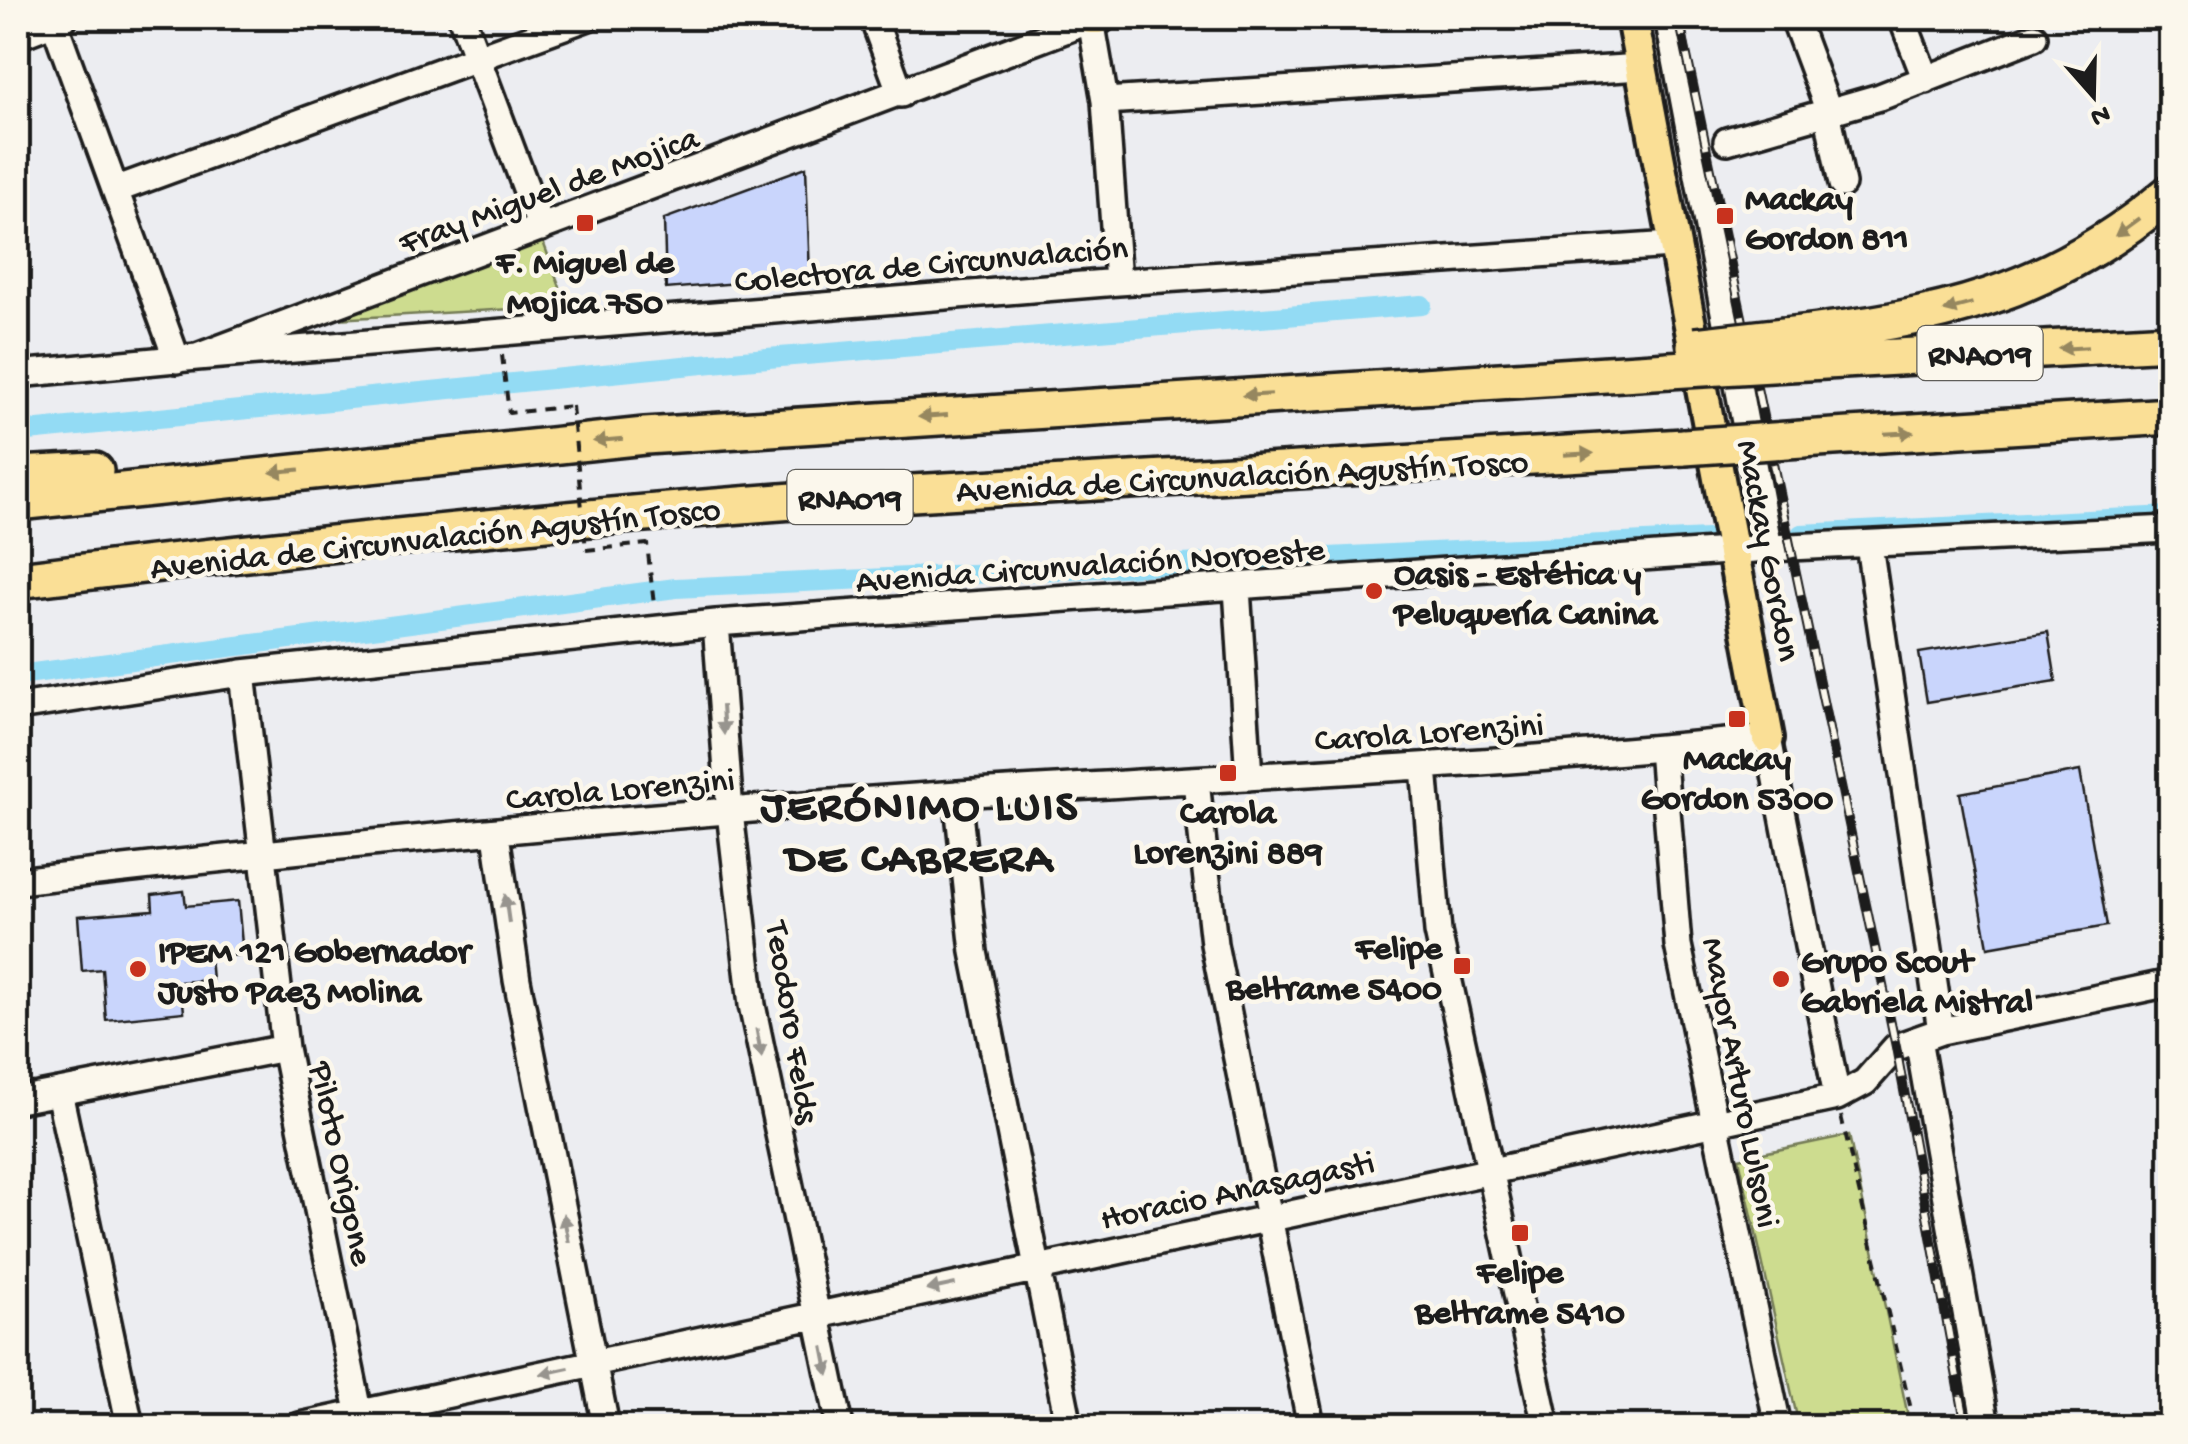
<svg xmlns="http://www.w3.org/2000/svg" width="2188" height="1444" viewBox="0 0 2188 1444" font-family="'Gochi Hand',sans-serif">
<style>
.green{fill:#cddc8f;stroke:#747c56;stroke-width:2.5}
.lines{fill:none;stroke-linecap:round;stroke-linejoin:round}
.canal{stroke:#93dbf4;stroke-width:20}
.building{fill:#c9d5fc;stroke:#1c1c1c;stroke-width:2.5}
.minor-casing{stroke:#1c1c1c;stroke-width:32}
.major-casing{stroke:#1c1c1c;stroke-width:38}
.highway-casing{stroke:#1c1c1c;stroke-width:42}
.path{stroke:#1c1c1c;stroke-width:4;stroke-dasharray:10 8;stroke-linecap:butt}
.minor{stroke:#fbf7ec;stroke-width:25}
.major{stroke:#fadf96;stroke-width:30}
.highway{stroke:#fadf96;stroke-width:35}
.rail-casing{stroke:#1c1c1c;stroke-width:10}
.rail{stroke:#fbf7ec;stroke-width:6;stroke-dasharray:19;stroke-linecap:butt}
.highway-bridge-casing{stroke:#1c1c1c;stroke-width:42;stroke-linecap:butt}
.path-bridge{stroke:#1c1c1c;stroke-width:4;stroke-dasharray:10 8;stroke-linecap:butt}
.highway-bridge{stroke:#fadf96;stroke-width:35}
.oneway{fill:#96875f}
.oneway2{fill:#97948e}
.poi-dot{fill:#c8321e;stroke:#fbf7ec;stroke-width:4}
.labels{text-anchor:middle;stroke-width:9;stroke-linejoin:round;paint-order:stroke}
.shield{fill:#fbf7ec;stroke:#5f5e5a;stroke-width:2.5}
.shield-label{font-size:32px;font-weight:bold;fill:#1c1c1c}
.street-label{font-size:35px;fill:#1c1c1c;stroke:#fbf7ec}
.poi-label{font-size:35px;font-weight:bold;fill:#1c1c1c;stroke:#fbf7ec;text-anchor:start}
.district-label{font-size:45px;font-weight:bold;letter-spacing:2.5px;fill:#1c1c1c;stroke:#fbf7ec}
</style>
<rect width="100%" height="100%" fill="#ecedf1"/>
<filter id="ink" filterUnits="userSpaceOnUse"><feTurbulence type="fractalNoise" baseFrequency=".01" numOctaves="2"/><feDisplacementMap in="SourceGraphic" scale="20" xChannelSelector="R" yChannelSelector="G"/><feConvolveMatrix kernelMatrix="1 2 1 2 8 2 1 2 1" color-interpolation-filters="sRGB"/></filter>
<g filter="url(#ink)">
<path class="green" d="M 542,239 L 567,306 L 335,319 Z
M 1849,1135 L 1910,1426 L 1799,1426 L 1739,1158 Z"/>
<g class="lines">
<path class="canal" d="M 18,432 L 743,360 L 1422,305
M 1801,534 L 2170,516
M 18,675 L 676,588 L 1708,539"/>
</g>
<path class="building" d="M 806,167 L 810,277 L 666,289 L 664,219 Z
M 2048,632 L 2056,681 L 1927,702 L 1919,653 Z
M 2080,771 L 2107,926 L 1988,947 L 1960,793 Z
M 184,891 L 186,906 L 238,901 L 243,955 L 210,957 L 212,980 L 181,982 L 184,1012 L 106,1020 L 102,969 L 82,971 L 78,916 L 153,910 L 152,895 Z"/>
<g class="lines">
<g class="minor-casing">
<path id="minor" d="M 462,18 L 541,228
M 873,18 L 901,94
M 1668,18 L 1769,548
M 1794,18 L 1825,101 L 1842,184
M 1902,18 L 1926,80
M 54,22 L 177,360
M 18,36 L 64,18
M 1105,101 L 1641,67
M 1727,141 L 1880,97 L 2034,37
M 115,190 L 586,18
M 197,357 L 1118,282 L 1672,245
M 18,374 L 197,357 L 1091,20 L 1105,101 L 1118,282
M 1869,545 L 1941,1031
M 1237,588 L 1249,777
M 716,623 L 730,812 L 752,1005 L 840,1426
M 242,673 L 285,1048 L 362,1426
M 18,707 L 242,673 L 716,623 L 1769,548 L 2170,529
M 1662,749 L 1678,945 L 1778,1426
M 1424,767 L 1438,932 L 1546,1426
M 1196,781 L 1214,944 L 1311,1426
M 957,794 L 974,952 L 1069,1426
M 496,834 L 517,980 L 606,1426
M 18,881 C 330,845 644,815 958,794 C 1228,777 1499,765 1768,738 L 1837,1097
M 1918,1039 L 1986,1426
M 59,1092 L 130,1426
M 18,1100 L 285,1048
M 300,1426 L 1837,1097 L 1865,1082 L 1896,1047 L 1941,1031 L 2170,983"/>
</g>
<g class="major-casing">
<path id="major" d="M 1090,18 L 1099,18
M 1632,18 L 1768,738"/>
</g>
<g class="highway-casing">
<path id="highway" d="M 1784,336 C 1938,319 2049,295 2170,193
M 1789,363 L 2170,342
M 1802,439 L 2170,416
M 18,475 L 95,471
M 18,502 L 645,436 L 1669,370
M 18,580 C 304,545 591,514 879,495 C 1147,477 1416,465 1684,447"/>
</g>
<path class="path" d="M 502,355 L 509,413 L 572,406
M 586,550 L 647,544 L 654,605
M 1841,1116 L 1915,1426"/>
<use href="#minor" class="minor"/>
<use href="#major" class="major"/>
<use href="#highway" class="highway"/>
<g class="rail-casing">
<path id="rail" d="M 1679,18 L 1896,1047 L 1966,1426"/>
</g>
<use href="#rail" class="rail"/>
<g class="highway-bridge-casing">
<path id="highway-bridge" d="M 1695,346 L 1784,336
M 1669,370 L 1789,363
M 1684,447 L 1802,439"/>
</g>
<path class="path-bridge" d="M 572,406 L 586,550"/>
<use href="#highway-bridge" class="highway-bridge"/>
</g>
<defs><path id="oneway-solid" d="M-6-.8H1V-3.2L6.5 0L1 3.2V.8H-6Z" transform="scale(2.5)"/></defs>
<g class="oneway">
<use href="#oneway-solid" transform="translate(2127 227) rotate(144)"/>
<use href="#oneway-solid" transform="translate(1958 307) rotate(165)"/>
<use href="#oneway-solid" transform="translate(2073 348) rotate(177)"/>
<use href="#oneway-solid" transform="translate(1257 395) rotate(177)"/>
<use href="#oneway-solid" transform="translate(933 416) rotate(176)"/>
<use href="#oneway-solid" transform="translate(1899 433) rotate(-3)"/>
<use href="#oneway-solid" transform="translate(608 440) rotate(175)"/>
<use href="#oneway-solid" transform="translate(1579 454) rotate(-3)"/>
<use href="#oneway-solid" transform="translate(285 471) rotate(174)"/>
</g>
<g class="oneway2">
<use href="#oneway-solid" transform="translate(723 720) rotate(86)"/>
<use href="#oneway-solid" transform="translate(507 909) rotate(-98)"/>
<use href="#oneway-solid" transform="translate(759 1043) rotate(80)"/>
<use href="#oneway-solid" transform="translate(566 1228) rotate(-101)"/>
<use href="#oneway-solid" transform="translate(941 1287) rotate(168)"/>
<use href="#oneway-solid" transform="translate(826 1361) rotate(79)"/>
<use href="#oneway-solid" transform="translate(555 1371) rotate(168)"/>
</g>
</g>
<g class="poi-dot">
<rect x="1715" y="206" width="20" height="20" rx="5"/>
<rect x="575" y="213" width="20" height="20" rx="5"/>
<circle cx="1374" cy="591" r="10"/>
<rect x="1727" y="709" width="20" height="20" rx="5"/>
<rect x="1218" y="763" width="20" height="20" rx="5"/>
<rect x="1452" y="956" width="20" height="20" rx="5"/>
<circle cx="138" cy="969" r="10"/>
<circle cx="1781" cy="979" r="10"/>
<rect x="1510" y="1223" width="20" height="20" rx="5"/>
</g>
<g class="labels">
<g class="shield">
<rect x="1917.5" y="326" width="125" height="54" rx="8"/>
<rect x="787.5" y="470" width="125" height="54" rx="8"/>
</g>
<g class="shield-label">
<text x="1980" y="364">RNA019</text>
<text x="850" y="508">RNA019</text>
</g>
<g class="street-label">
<text transform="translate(548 188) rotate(-20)" y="12">Fray Miguel de Mojica</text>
<text transform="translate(931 262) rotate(-5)" y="12">Colectora de Circunvalación</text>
<text transform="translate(1242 474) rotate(-3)" y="12">Avenida de Circunvalación Agustín Tosco</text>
<text transform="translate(435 536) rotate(-6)" y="12">Avenida de Circunvalación Agustín Tosco</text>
<text transform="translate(1771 550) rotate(79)" y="12">Mackay Gordon</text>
<text transform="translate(1090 563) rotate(-4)" y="12">Avenida Circunvalación Noroeste</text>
<text transform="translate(1429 730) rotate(-4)" y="12">Carola Lorenzini</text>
<text transform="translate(620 787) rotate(-5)" y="12">Carola Lorenzini</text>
<text transform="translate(795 1022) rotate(81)" y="12">Teodoro Felds</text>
<text transform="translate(1743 1082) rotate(79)" y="12">Mayor Arturo Lulsoni</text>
<text transform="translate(344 1163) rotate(78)" y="12">Piloto Origone</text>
<text transform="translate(1237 1188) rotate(-12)" y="12">Horacio Anasagasti</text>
</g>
<g class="poi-label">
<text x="1745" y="208">Mackay<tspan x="1745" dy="40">Gordon 811</tspan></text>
<text x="585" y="272" text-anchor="middle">F. Miguel de<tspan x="585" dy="40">Mojica 750</tspan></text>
<text x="1394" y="583">Oasis - Estética y<tspan x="1394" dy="40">Peluquería Canina</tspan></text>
<text x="1737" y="768" text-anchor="middle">Mackay<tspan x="1737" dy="40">Gordon 5300</tspan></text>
<text x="1228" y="822" text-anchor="middle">Carola<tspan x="1228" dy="40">Lorenzini 889</tspan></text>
<text x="1442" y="958" text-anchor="end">Felipe<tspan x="1442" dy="40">Beltrame 5400</tspan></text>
<text x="158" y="961">IPEM 121 Gobernador<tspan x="158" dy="40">Justo Paez Molina</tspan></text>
<text x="1801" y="971">Grupo Scout<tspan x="1801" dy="40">Gabriela Mistral</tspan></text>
<text x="1520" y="1282" text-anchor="middle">Felipe<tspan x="1520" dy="40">Beltrame 5410</tspan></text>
</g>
<g class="district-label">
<text x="920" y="818">JERÓNIMO LUIS<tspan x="920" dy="52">DE CABRERA</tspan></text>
</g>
</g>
<rect width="2188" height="1444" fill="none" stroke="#fbf7ec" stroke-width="60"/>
<rect x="30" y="30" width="2128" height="1384" fill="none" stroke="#1c1c1c" stroke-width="4" filter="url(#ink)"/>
<g transform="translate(2093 95) rotate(160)" stroke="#fbf7ec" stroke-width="8" paint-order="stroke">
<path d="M0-8L18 38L0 25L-18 38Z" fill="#1c1c1c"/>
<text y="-15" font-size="28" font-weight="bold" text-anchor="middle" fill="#1c1c1c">N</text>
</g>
</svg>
